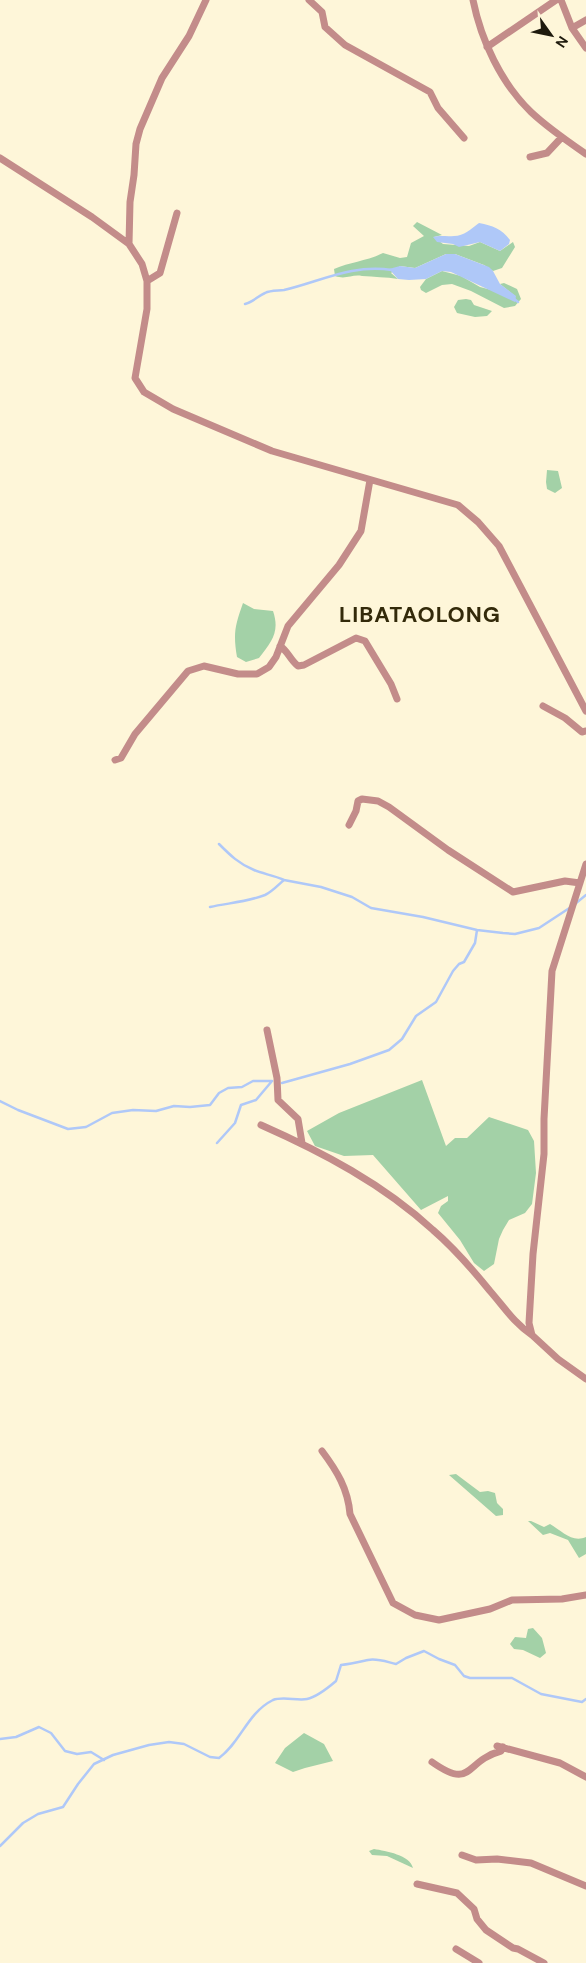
<svg xmlns="http://www.w3.org/2000/svg" width="586" height="1963" viewBox="0 0 586 1963" font-family="'DM Sans',sans-serif">
<style>
.green{fill:#a3d1a7}
.water{fill:#afc8f8}
.lines{fill:none;stroke-linecap:round;stroke-linejoin:round}
.stream{stroke:#afc8f8;stroke-width:2.5}
.street{stroke:#c38c8a;stroke-width:7}
.labels{text-anchor:middle;stroke-width:4;stroke-linejoin:round;paint-order:stroke}
.district-label{font-size:22px;font-weight:bold;letter-spacing:1px;fill:#332a0a;stroke:#fef6d9}
</style>
<rect width="100%" height="100%" fill="#fef6d9"/>
<path class="green" d="M 417,222 L 442,235 L 434,237 L 443,244 L 469,246 L 480,242 L 500,251 L 513,242 L 515,247 L 502,268 L 493,271 L 484,265 L 455,254 L 446,254 L 415,268 L 400,266 L 391,273 L 398,279 C 386,277 374,277 362,276 C 352,274 346,280 335,276 L 334,269 C 350,262 367,261 383,253 L 400,258 L 407,257 L 411,243 L 424,236 L 413,226 Z
M 442,271 L 461,276 L 480,287 L 515,296 L 500,284 L 504,283 L 517,289 L 521,299 L 515,306 L 504,308 L 471,291 L 452,284 L 442,285 L 426,293 L 421,290 L 420,287 L 426,279 Z
M 466,299 L 471,300 L 474,305 L 492,311 L 487,316 L 475,317 L 457,313 L 454,307 L 458,300 Z
M 547,470 L 558,471 L 562,488 L 555,493 L 547,489 L 546,482 Z
M 243,603 L 254,609 L 273,611 C 280,632 272,641 259,658 L 246,662 L 237,657 C 233,633 235,626 243,603 Z
M 422,1080 L 446,1146 L 455,1138 L 467,1138 L 489,1117 L 528,1130 L 534,1141 L 536,1173 L 532,1204 L 525,1213 L 509,1220 L 503,1230 L 499,1239 L 494,1264 L 484,1271 L 474,1263 L 460,1240 L 438,1213 L 441,1206 L 448,1201 L 448,1196 L 421,1210 L 373,1155 L 344,1156 L 315,1146 L 307,1131 L 339,1113 Z
M 456,1474 L 480,1492 L 488,1491 L 495,1493 L 497,1503 L 503,1509 L 503,1515 L 496,1516 L 449,1475 Z
M 528,1521 L 531,1521 L 544,1527 L 550,1524 C 562,1531 572,1543 586,1537 L 586,1554 L 579,1558 L 568,1540 L 550,1533 L 543,1535 Z
M 533,1628 L 542,1638 L 546,1653 L 540,1658 L 523,1650 L 514,1649 L 510,1644 L 515,1637 L 526,1638 L 528,1629 Z
M 304,1733 L 324,1744 L 333,1761 L 305,1768 L 293,1772 L 275,1763 L 285,1748 Z
M 374,1849 C 386,1851 410,1855 413,1868 L 387,1856 L 372,1855 L 369,1851 Z"/>
<path class="water" d="M 479,223 C 493,226 501,228 510,240 L 509,244 L 500,251 L 480,242 L 459,247 L 453,244 L 437,242 L 433,237 C 441,235 446,237 454,236 C 464,236 471,229 479,223 Z
M 446,254 L 455,254 L 489,267 L 493,271 L 500,284 L 516,296 L 515,302 L 451,272 L 442,271 L 426,279 L 409,280 L 398,279 L 389,269 L 400,266 L 415,268 Z"/>
<g class="lines">
<path class="stream" d="M 513,298 L 518,302
M 245,304 C 253,302 258,296 265,293 C 271,290 278,291 284,290 C 322,281 351,264 392,270
M 219,844 C 230,855 239,864 254,870 C 263,874 273,875 284,880
M 575,904 L 586,895
M 210,907 C 228,903 247,902 265,895 C 272,892 278,885 284,880 L 321,887 L 352,897 L 371,908 L 423,917 L 477,930 L 503,933 L 515,934 L 539,928 L 571,907
M 282,1083 L 350,1064 L 389,1050 L 402,1039 L 416,1016 L 436,1002 L 453,971 L 459,964 L 464,962 L 475,943 L 477,930
M 0,1101 L 18,1110 L 68,1129 L 86,1127 L 112,1113 L 133,1110 L 156,1111 L 174,1106 L 190,1107 L 210,1105 L 219,1093 L 228,1088 L 242,1087 L 253,1081 L 272,1081
M 217,1143 L 235,1123 L 241,1105 L 256,1100 L 272,1081
M 0,1739 L 16,1737 L 39,1727 L 51,1733 L 65,1751 L 77,1754 L 91,1752 L 104,1760
M 0,1846 L 23,1823 L 38,1814 L 63,1807 L 78,1784 L 94,1764 L 113,1755 L 149,1745 L 169,1742 L 184,1744 L 210,1757 L 219,1758 C 241,1742 247,1713 273,1700 C 283,1696 297,1701 307,1699 C 317,1697 329,1687 336,1681 L 341,1665 C 351,1664 359,1662 368,1660 C 377,1658 387,1662 396,1664 L 406,1658 L 424,1651 L 439,1659 L 455,1665 L 464,1676 L 470,1678 L 512,1678 L 541,1694 L 582,1702 L 586,1699"/>
<path class="street" d="M 309,0 L 322,12 L 325,27 L 345,45 L 430,92 L 438,108 L 464,138
M 473,0 C 481,40 501,83 531,112 C 548,128 567,141 586,154
M 561,0 L 572,28 L 586,48
M 572,28 L 586,20
M 487,47 L 556,0
M 530,157 L 547,153 L 562,137
M 0,158 L 92,217 L 129,244 L 142,264 L 147,281 L 147,309 L 135,378 L 144,392 L 173,409 L 272,451 L 458,505 L 478,522 L 499,546 L 586,711
M 129,244 L 130,202 L 134,175 L 136,144 L 140,129 L 162,78 L 189,36 L 206,0
M 147,281 L 160,273 L 177,213
M 280,646 C 288,651 290,660 298,666 L 304,665 L 356,638 L 365,641 L 391,684 L 397,699
M 543,706 L 565,718 L 582,732 L 586,731
M 115,760 L 121,758 L 135,734 L 188,671 L 204,666 L 238,674 L 257,674 L 269,667 L 276,657 L 288,626 L 339,565 L 361,531 L 370,480
M 349,825 L 356,811 L 358,801 L 362,799 L 378,801 L 389,807 L 448,850 L 513,892 L 565,881 L 580,883
M 586,864 L 552,971 L 544,1119 L 544,1154 L 533,1254 L 529,1323 L 532,1335 L 558,1359 L 586,1379
M 267,1030 L 277,1078 L 278,1100 L 298,1119 L 302,1143
M 261,1125 C 322,1152 383,1184 433,1230 C 454,1248 473,1270 490,1291 C 504,1307 515,1324 532,1335
M 322,1451 C 337,1471 348,1489 350,1514 L 393,1603 L 415,1615 L 439,1620 L 490,1609 L 512,1600 L 562,1599 L 586,1595
M 497,1746 L 560,1763 L 586,1777
M 432,1762 C 473,1791 464,1761 501,1751 L 503,1747
M 462,1855 L 476,1860 L 497,1859 L 531,1863 L 586,1886
M 417,1884 L 457,1893 L 474,1909 L 477,1919 L 486,1930 L 513,1948 L 518,1949 L 544,1963
M 456,1949 L 479,1963"/>
</g>
<g class="labels">
<g class="district-label">
<text x="420" y="622">LIBATAOLONG</text>
</g>
</g>
<g transform="translate(551 35) rotate(123)" stroke="#fef6d9" stroke-width="4" paint-order="stroke">
<path d="M0-4L9 19L0 12L-9 19Z" fill="#1e1a0d"/>
<text y="-8" font-size="14" font-weight="bold" text-anchor="middle" fill="#1e1a0d">N</text>
</g>
</svg>
